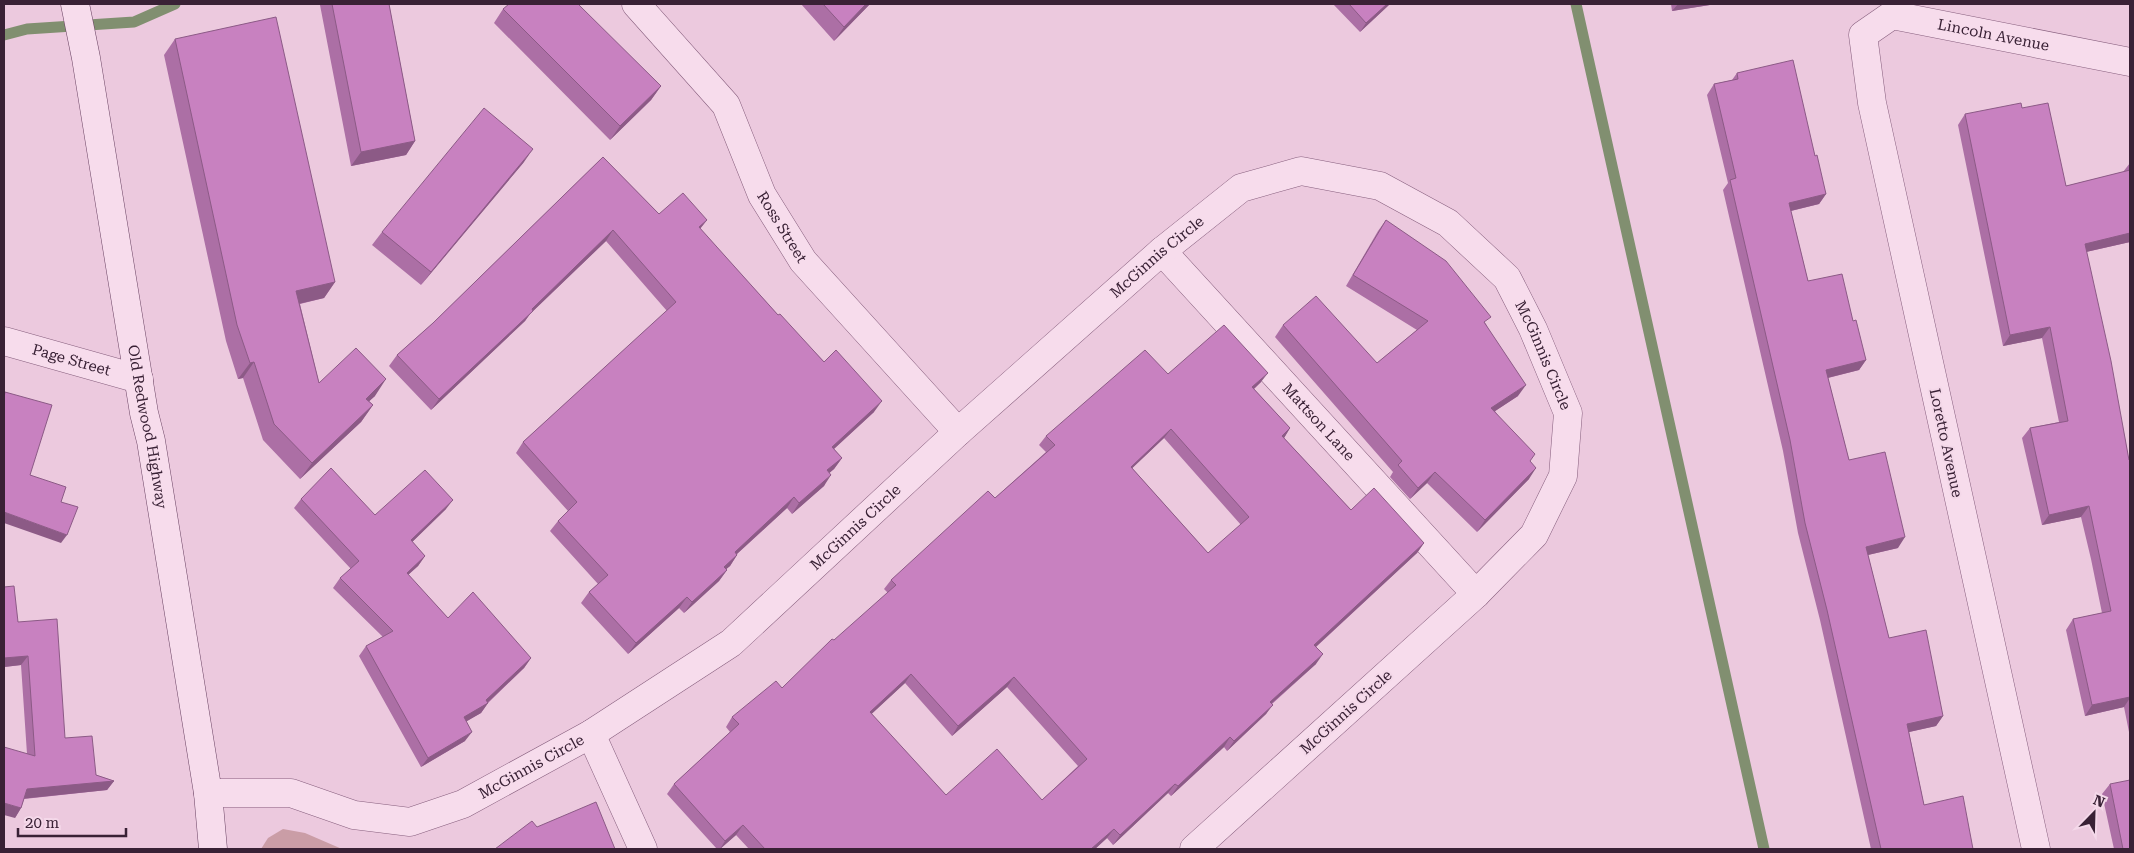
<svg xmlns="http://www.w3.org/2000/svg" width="2134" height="853" viewBox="0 0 2134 853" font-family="'Roboto Serif',serif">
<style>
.green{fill:#ca9da6}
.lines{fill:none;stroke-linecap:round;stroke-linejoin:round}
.stream{stroke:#818f70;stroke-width:11}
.minor-casing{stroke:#875f7e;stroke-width:29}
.secondary-casing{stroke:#694262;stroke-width:29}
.minor{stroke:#f7dcec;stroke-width:28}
.secondary{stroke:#f7dcec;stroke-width:28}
.wall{fill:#ac6fa5;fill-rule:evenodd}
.shaded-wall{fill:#8c5a86}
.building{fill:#c881c0;stroke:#8c5a86;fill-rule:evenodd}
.labels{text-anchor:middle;stroke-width:4;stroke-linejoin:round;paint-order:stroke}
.street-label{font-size:15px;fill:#392135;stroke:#f4d8e9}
</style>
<rect width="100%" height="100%" fill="#ecc9de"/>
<path class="green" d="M 283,829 L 305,833 L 342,849 L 261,849 L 268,838 Z"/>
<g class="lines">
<path class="stream" d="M 1576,4 L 1764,849
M 4,35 L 27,29 L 134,22 L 175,4"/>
<defs>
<g id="minor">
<path id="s1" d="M 636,4 L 726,105 L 762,195 L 803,261 L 958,432"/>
<path id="s2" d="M 1162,251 L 1476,594"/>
<path id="s3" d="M 4,341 L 139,379"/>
<path d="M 591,734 L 643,849"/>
<path id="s4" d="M 208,793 L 291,793 L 354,815 L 410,822 L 463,804 L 591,734 L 731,643 L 958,432 L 1162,251 L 1241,188 L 1301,171 L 1380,186 L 1448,223 L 1507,278 L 1533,329 L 1568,413 L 1563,476 L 1534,535 L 1476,594 L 1194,849"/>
<path id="s5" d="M 2036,849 L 1872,103 L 1863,35 L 1892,15 L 2130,62"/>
</g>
<g id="secondary">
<path id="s6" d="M 75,4 L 86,58 L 144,413 L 151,441 L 208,793 L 213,849"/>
</g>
</defs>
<use href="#minor" class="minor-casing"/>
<use href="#secondary" class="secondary-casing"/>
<use href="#minor" class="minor"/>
<use href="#secondary" class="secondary"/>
</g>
<path class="wall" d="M 321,4 L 389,4 L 415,141 L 406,155 L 351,166 L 320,5 Z
M 801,4 L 870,4 L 834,41 Z
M 1333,4 L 1390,4 L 1360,32 Z
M 1671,4 L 1716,4 L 1672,11 Z
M 503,9 L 661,86 L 651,100 L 610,140 L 494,23 Z
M 175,39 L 335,282 L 324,298 L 300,304 L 319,383 L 375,396 L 369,401 L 373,405 L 361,422 L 300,479 L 263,440 L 243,378 L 238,379 L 226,341 L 164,55 Z
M 1737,73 L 1815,156 L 1826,194 L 1819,204 L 1791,211 L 1808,281 L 1853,321 L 1866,360 L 1859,370 L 1828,378 L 1849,460 L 1898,548 L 1868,555 L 1889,638 L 1943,716 L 1936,726 L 1909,732 L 1924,805 L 1973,849 L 1871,849 L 1820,620 L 1798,533 L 1783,451 L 1723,190 L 1728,183 L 1707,95 L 1714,84 L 1732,80 Z
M 2022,108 L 2066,186 L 2123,172 L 2130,163 L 2130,242 L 2086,252 L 2129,460 L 2130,459 L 2130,737 L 2124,707 L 2085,716 L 2066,630 L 2073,619 L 2102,613 L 2091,559 L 2081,517 L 2042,525 L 2022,438 L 2030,428 L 2059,422 L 2042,338 L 2003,346 L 1958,125 L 1965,114 Z
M 603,157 L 659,214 L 707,220 L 700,229 L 778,315 L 874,412 L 834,449 L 842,458 L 834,469 L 829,473 L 824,486 L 792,514 L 787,508 L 737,554 L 737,555 L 730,566 L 726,569 L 727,570 L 719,581 L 684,613 L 679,608 L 628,654 L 581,603 L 589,592 L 598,584 L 550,531 L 558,521 L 568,511 L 516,453 L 523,442 L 667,311 L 606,241 L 530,314 L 525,321 L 431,410 L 389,366 L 397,355 L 433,323 Z
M 524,162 L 421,285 L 372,245 L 382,232 Z
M 1386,220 L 1486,324 L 1518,396 L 1495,411 L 1530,462 L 1529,479 L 1477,532 L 1427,483 L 1410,499 L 1390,477 L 1393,472 L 1275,337 L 1283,325 L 1377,363 L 1417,330 L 1346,286 L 1378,231 Z
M 1168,374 L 1261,382 L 1254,389 L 1290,428 L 1284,438 L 1351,510 L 1424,543 L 1417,553 L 1316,647 L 1316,664 L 1272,704 L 1266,714 L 1227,751 L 1224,747 L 1171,796 L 1168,793 L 1113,845 L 1107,838 L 1095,849 L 749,849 L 736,835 L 720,849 L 717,849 L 667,794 L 674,784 L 730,732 L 726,727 L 732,717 L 782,688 L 888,593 L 884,589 L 891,580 L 995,498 L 1046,452 L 1039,445 L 1046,436 ZM 1164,438 L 1241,525 L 1208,553 L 1132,468 ZM 905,683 L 952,736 L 1007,687 L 1078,766 L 1042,800 L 946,795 L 871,714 Z
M 301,499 L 375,515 L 446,509 L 412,542 L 425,556 L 418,566 L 408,575 L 448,618 L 531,658 L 524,668 L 488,703 L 481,713 L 466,721 L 465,741 L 421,767 L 359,656 L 366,646 L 383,637 L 333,588 L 340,578 L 351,569 L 294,508 Z
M 4,587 L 65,738 L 96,775 L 114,781 L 107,790 L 24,799 L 21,808 L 15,818 L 27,754 L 21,665 L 4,667 Z
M 2110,784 L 2130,849 L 2114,849 L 2102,794 Z"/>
<path class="shaded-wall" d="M 866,4 L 870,4 L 834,41 L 844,27 Z
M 1387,4 L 1390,4 L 1360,32 L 1366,23 Z
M 1678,4 L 1716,4 L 1672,11 Z
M 661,86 L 651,100 L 610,140 L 620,126 Z
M 415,141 L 406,155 L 351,166 L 361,152 Z
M 533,149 L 524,162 L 421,285 L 431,272 Z
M 1826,194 L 1819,204 L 1782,213 L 1789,203 Z
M 707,220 L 699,230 L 699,227 Z
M 613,230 L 606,241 L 530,314 L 525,321 L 431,410 L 439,399 Z
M 2130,233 L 2130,242 L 2077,254 L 2085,244 Z
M 335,282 L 324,298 L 285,307 L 296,291 Z
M 2050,327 L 2042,338 L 2003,346 L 2010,335 Z
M 1866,360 L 1859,370 L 1819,380 L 1826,370 Z
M 254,362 L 243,378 L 238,379 L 250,363 Z
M 1268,373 L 1261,382 L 1245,397 L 1252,387 Z
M 386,379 L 375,396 L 354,415 L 366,399 Z
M 1526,385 L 1518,396 L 1483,419 L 1491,408 Z
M 882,401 L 874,412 L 824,458 L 832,447 Z
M 373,405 L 361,422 L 300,479 L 312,463 Z
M 1290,428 L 1284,438 L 1282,436 Z
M 1171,429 L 1164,438 L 1124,476 L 1131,467 Z
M 842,458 L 834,469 L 820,481 L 827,470 Z
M 1536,468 L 1529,479 L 1477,532 L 1485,520 Z
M 1435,472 L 1427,483 L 1410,499 L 1418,488 Z
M 831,475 L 824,486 L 792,514 L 799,503 Z
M 794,497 L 787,508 L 727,563 L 735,552 Z
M 453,500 L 446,509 L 404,550 L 411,540 Z
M 2089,506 L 2081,517 L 2042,525 L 2049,515 Z
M 4,512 L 67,535 L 61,543 L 4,523 Z
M 1905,537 L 1898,548 L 1859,557 L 1866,547 Z
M 1424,543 L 1417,553 L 1308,654 L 1314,645 Z
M 737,555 L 730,566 L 716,578 L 724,567 Z
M 425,556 L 418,566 L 400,582 L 407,573 Z
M 727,570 L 719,581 L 684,613 L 692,602 Z
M 687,597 L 679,608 L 628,654 L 636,643 Z
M 1323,654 L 1316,664 L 1263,711 L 1270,702 Z
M 28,656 L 21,665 L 4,667 L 4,658 Z
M 531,658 L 524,668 L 487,703 L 488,703 L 481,713 L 457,727 L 464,717 L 486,700 Z
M 911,674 L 905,683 L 863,722 L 870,712 Z
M 1014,677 L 1007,687 L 952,736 L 958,726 Z
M 2130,697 L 2130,698 L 2124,707 L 2085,716 L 2092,705 Z
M 1273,705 L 1266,714 L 1227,751 L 1234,741 Z
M 1943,716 L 1936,726 L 1900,734 L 1907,724 Z
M 472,732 L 465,741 L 421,767 L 428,758 Z
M 1230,737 L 1224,747 L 1171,796 L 1178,786 Z
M 114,781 L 107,790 L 20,799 L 27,789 Z
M 1175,784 L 1168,793 L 1113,845 L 1120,835 Z
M 4,803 L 21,808 L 15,818 L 4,815 Z
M 743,825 L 736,835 L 720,849 L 725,841 Z
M 1114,829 L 1107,838 L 1095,849 L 1091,849 Z"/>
<path class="building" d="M 332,4 L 389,4 L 415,141 L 361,152 Z
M 509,4 L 578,4 L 661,86 L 620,126 L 503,9 Z
M 823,4 L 866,4 L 844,27 Z
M 1349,4 L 1387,4 L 1366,23 Z
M 276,17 L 335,282 L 296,291 L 319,383 L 356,348 L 386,379 L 366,399 L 373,405 L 312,463 L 274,424 L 254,362 L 250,363 L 237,325 L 175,39 Z
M 1793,60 L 1815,156 L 1817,155 L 1826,194 L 1789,203 L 1808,281 L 1842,274 L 1853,321 L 1856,320 L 1866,360 L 1826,370 L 1849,460 L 1885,452 L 1905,537 L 1866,547 L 1889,638 L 1926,630 L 1943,716 L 1907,724 L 1924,805 L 1963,796 L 1973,849 L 1881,849 L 1827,610 L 1805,523 L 1790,440 L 1730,180 L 1736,178 L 1714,84 L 1738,79 L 1737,73 Z
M 2021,103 L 2022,108 L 2048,103 L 2066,186 L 2130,170 L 2130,233 L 2085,244 L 2111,361 L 2129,460 L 2130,459 L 2130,697 L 2092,705 L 2073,619 L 2111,611 L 2098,549 L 2089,506 L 2049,515 L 2030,428 L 2068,421 L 2050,327 L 2010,335 L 1965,114 Z
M 484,108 L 533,149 L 431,272 L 382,232 Z
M 603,157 L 659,214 L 683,193 L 707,220 L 699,227 L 778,315 L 780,314 L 824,362 L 836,350 L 882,401 L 832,447 L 842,458 L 827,470 L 831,475 L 799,503 L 794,497 L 735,552 L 737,555 L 724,567 L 727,570 L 692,602 L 687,597 L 636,643 L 589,592 L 608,575 L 558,521 L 577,502 L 523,442 L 676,302 L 613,230 L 532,309 L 533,311 L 439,399 L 397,355 L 433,323 Z
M 1386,220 L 1446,261 L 1491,317 L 1484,322 L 1526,385 L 1491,408 L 1535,454 L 1530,461 L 1536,468 L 1485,520 L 1435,472 L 1418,488 L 1398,465 L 1402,461 L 1283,325 L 1316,296 L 1377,363 L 1428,321 L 1353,275 Z
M 1224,325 L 1268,373 L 1252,387 L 1290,428 L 1282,436 L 1351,510 L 1374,488 L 1424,543 L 1314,645 L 1323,654 L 1270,702 L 1273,705 L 1234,741 L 1230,737 L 1178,786 L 1175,784 L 1120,835 L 1114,829 L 1091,849 L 765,849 L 743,825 L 725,841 L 674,784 L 739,724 L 732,717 L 776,681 L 782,688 L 832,639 L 834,640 L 896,585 L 891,580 L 988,491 L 995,498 L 1055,445 L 1046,436 L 1145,350 L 1168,374 ZM 1171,429 L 1249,517 L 1208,553 L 1131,467 ZM 911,674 L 958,726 L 1014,677 L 1087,759 L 1042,800 L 997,749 L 946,795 L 870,712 Z
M 5,392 L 52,405 L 30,475 L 66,487 L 61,502 L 78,507 L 67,535 L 4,512 L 4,398 Z
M 331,468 L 375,515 L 425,470 L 453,500 L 411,540 L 425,556 L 407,573 L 448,618 L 473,592 L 531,658 L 486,700 L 488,703 L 464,717 L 472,732 L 428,758 L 366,646 L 393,631 L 340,578 L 359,561 L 301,499 Z
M 14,586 L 18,622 L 57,619 L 65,738 L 92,736 L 96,775 L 114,781 L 27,789 L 21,808 L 4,803 L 4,747 L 35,756 L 28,656 L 4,658 L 4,587 Z
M 2130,780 L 2130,849 L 2123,849 L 2110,784 Z
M 596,802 L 615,849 L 495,849 L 532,821 L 537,827 Z"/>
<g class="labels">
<g class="street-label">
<text dy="5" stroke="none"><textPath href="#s5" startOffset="971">Lincoln Avenue</textPath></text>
<text dy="5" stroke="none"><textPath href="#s1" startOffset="270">Ross Street</textPath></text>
<text dy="5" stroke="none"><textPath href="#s4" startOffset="1150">McGinnis Circle</textPath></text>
<text dy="5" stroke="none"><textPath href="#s4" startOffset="1645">McGinnis Circle</textPath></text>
<text dy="5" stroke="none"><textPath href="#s3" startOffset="70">Page Street</textPath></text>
<text dy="5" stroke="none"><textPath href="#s2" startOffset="232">Mattson Lane</textPath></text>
<text dy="5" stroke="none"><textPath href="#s6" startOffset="429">Old Redwood Highway</textPath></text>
<text transform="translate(1946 443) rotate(78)" y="5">Loretto Avenue</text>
<text dy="5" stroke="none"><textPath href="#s4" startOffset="745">McGinnis Circle</textPath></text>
<text transform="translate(1346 712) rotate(-42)" y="5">McGinnis Circle</text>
<text dy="5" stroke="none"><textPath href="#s4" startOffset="340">McGinnis Circle</textPath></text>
</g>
</g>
<rect width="2134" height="853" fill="none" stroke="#392135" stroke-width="10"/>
<g transform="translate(2094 813) rotate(23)" stroke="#f4d8e9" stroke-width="4" paint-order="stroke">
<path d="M0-4L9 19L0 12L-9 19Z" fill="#392135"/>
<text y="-8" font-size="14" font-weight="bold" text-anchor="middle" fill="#392135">N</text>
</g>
<path d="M18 828v8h108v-8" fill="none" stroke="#392135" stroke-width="2.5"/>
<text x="25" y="828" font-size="15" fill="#392135" stroke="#f4d8e9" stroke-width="4" paint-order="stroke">20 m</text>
</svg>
